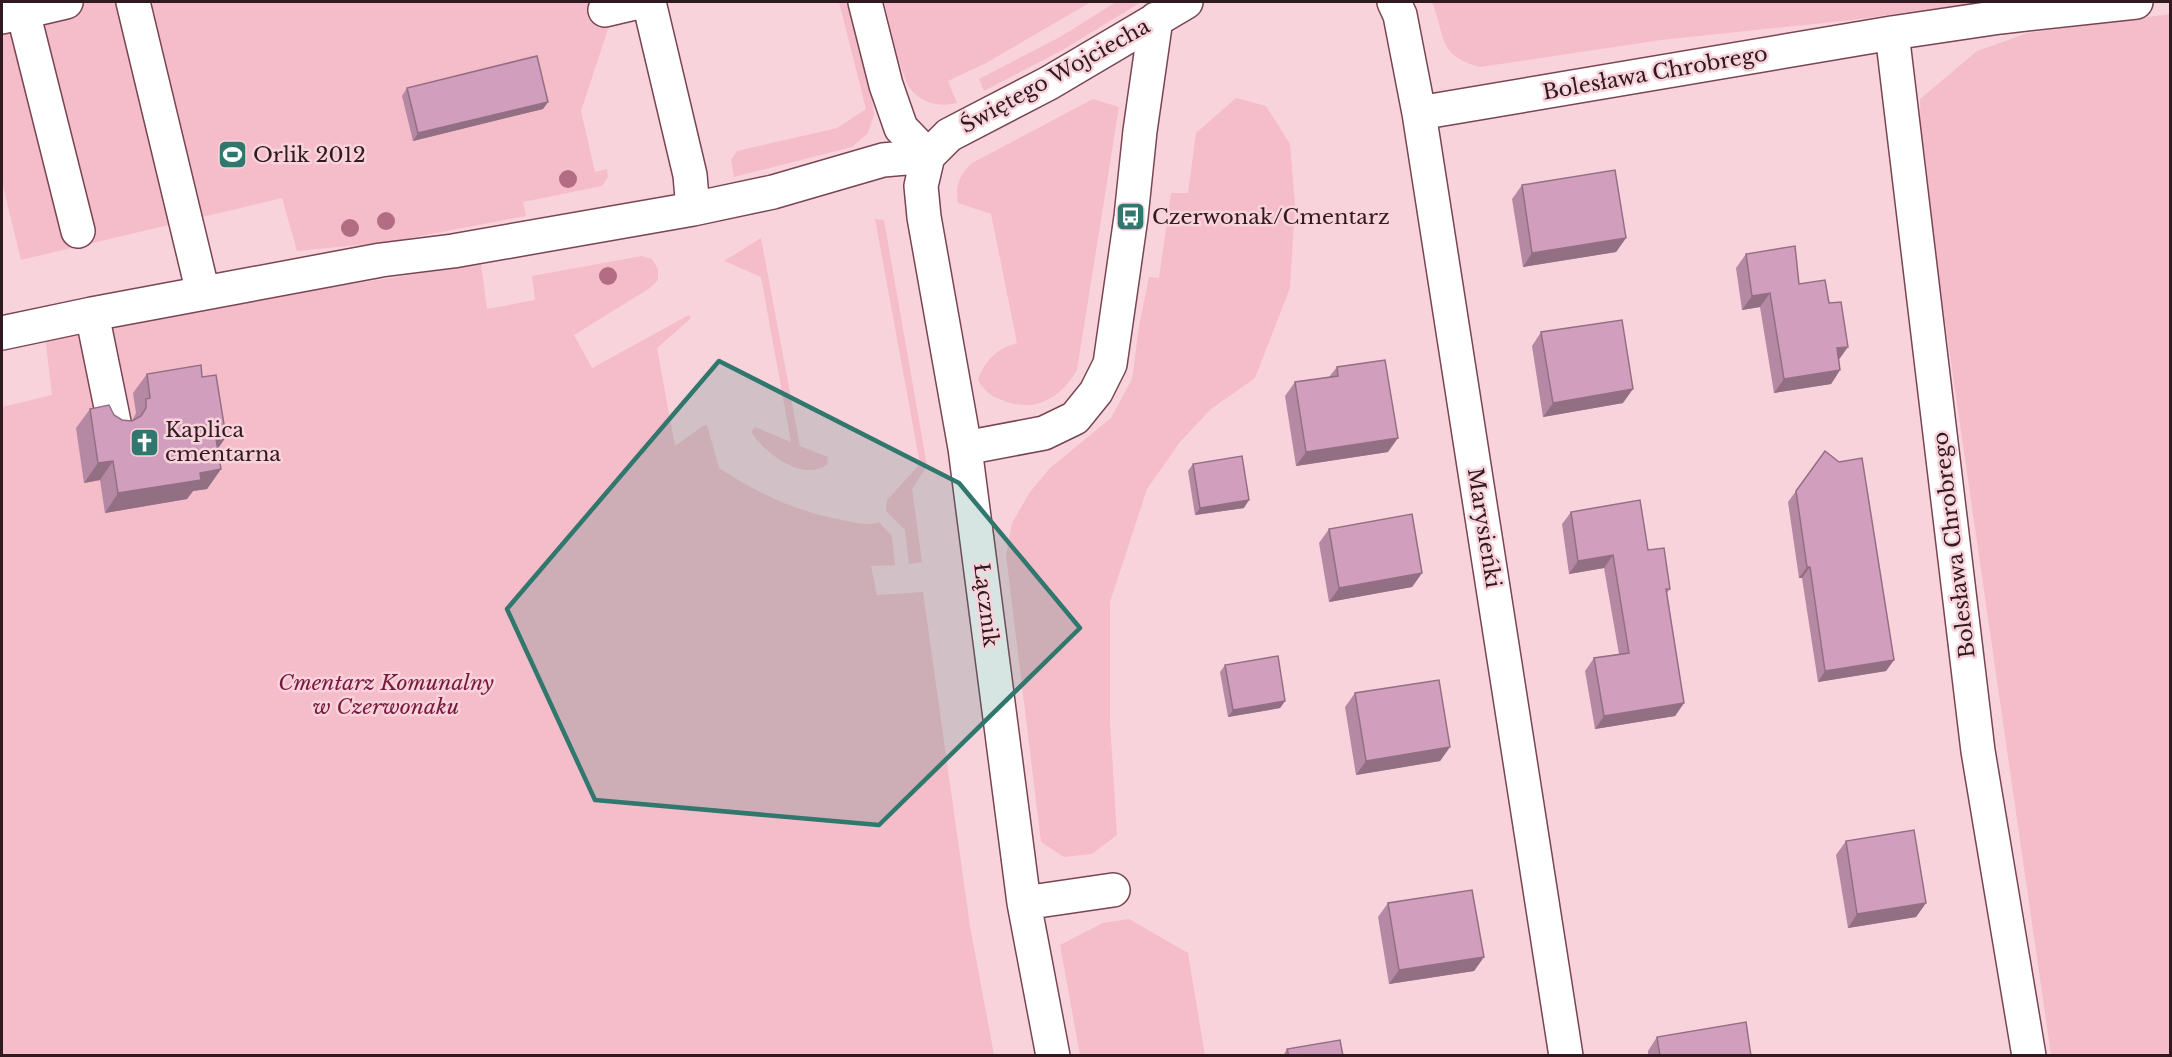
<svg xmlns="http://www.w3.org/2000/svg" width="2172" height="1057" viewBox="0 0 2172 1057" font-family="'Libre Baskerville',serif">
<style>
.green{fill:#f5bcc9}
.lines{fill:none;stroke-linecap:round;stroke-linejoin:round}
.minor-casing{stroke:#784553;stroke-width:36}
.minor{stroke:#fff;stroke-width:33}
.tree{fill:#b26d85}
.wall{fill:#b588a3}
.shaded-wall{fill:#936f84}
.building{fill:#d29ebd;stroke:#936f84;stroke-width:1.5}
.marked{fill:#30776d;fill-opacity:0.2;stroke:#30776d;stroke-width:4.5;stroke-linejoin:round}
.labels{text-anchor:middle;stroke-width:5;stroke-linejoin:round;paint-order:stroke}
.street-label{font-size:21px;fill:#30191f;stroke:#f9d3dc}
.poi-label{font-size:21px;fill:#30191f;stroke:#f9d3dc;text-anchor:start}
.park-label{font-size:21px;font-style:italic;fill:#77193d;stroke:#f9d3dc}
</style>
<rect width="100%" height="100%" fill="#f9d3dc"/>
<path class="green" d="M 2,2 L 602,2 L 609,26 L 581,111 L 595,172 L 607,169 L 608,177 L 602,186 L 523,202 L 526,216 L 389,242 L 297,251 L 282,198 L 21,260 L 2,182 Z
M 839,2 L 849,2 L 872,100 L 874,114 L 868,133 L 852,147 L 734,177 L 731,160 L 737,151 L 837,128 L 866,109 Z
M 884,2 L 1091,2 L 986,63 L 948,81 L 957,103 C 941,107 925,104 913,92 C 901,81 889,20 884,2 Z
M 1116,2 L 1141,2 L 1066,48 L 984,91 L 979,79 L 1060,37 Z
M 1432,2 L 1979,2 L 1852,20 L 1661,40 L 1480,67 C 1437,55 1446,37 1432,2 Z
M 2170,14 L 2170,1055 L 2051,1055 L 1921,154 L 1920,99 L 1977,51 L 2028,33 Z
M 1236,98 L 1266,106 L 1290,144 L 1295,205 L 1290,288 L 1255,378 L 1211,409 L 1180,442 L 1147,489 L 1110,602 L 1110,721 L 1117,835 L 1092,854 L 1064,857 L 1041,842 L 1006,555 L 1012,523 L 1030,492 L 1050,468 L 1111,418 L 1132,379 L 1139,326 L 1149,277 L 1159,278 L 1171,193 L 1188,193 L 1196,133 Z
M 1093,99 L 1119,107 L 1077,370 C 1061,398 1034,414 1002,400 C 991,396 983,391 978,379 C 985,360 998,348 1017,343 L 991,214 L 958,203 C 955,186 959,175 972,163 Z
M 875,219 L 884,220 L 927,466 L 912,489 L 922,562 L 909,564 L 905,530 L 886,511 L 887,500 L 920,464 Z
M 761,238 L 800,446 L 828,457 L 827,465 C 801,482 765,453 751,432 L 755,427 L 791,442 L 761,277 L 724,261 Z
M 642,256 L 652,259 L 658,269 L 658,280 L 650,288 L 574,335 L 592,368 L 689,315 L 691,318 L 689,320 L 657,348 L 675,446 L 703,426 L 707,425 L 719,468 C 758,494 800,513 847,521 C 858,523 868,526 879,522 L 892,536 L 895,565 L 871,566 L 877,595 L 923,592 L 970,926 L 994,1055 L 2,1055 L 2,407 L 52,395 L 45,336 L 104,322 L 481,264 L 487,309 L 535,300 L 532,276 Z
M 1129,919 L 1188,953 L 1205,1055 L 1080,1055 L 1060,945 L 1103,923 Z"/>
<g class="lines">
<defs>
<path id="minor" d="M 133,2 L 203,293
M 649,2 L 690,175 L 693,209
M 865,2 L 886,85 L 901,128 L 928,156
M 1394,2 L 1400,15 L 1419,113 L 1566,1056
M 605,10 L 639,2
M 23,12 L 78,231
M 2,17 L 66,2
M 1892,33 L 1978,751 L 2029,1056
M 1419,113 L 1892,33 L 2000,17 L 2136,2
M 928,156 L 921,186 L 924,217 L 965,448 L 1024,903 L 1053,1056
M 928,156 L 949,135 L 1049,83 L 1186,2
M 92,314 L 114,422
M 2,333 L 92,314 L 381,260 L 453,251 L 693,209 L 773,192 L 883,160 L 928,156
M 965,448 L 1044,433 L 1075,418 L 1096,392 L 1110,364 L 1131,217 L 1140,131 L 1156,19
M 1024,903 L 1113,890"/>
</defs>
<use href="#minor" class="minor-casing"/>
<use href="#minor" class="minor"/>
</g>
<g class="tree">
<circle cx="568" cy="179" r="9"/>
<circle cx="386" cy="221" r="9"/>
<circle cx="350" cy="228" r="9"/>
<circle cx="608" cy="276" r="9"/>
</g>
<path class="wall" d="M 407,88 L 548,102 L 543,109 L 413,141 L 402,96 Z
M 1522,185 L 1626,238 L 1616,252 L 1523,267 L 1512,199 Z
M 1746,254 L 1799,284 L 1839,360 L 1840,370 L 1831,384 L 1774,393 L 1760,307 L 1742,310 L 1736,268 Z
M 1541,332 L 1623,403 L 1543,417 L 1532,346 Z
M 1337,367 L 1388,452 L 1296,466 L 1285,396 L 1295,382 L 1329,377 Z
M 147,374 L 202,377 L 221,469 L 207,489 L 193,491 L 187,499 L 105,513 L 100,480 L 84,483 L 76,428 L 90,409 L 114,415 L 122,420 L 132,421 L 136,413 L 133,393 Z
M 1825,451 L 1894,660 L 1886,671 L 1818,682 L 1802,578 L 1799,578 L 1788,502 Z
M 1193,464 L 1244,508 L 1195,515 L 1188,471 Z
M 1571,512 L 1648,550 L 1670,589 L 1667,593 L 1684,703 L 1675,716 L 1595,729 L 1585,671 L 1594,658 L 1619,654 L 1604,568 L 1569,574 L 1562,524 Z
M 1329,529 L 1422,573 L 1412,587 L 1329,602 L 1319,543 Z
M 1225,665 L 1285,701 L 1280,708 L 1228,717 L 1220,672 Z
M 1355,693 L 1450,747 L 1440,761 L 1356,775 L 1345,707 Z
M 1846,841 L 1926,903 L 1916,917 L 1848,928 L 1836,855 Z
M 1388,903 L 1484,957 L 1474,971 L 1389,984 L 1378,917 Z
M 1657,1037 L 1751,1056 L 1648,1056 L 1648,1051 Z
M 1287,1049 L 1343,1056 L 1283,1056 Z"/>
<path class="shaded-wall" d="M 548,102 L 543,109 L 413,141 L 418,133 Z
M 1626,238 L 1616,252 L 1523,267 L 1532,253 Z
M 1770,293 L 1760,307 L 1742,310 L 1752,296 Z
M 1848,347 L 1838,361 L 1837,348 Z
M 1840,370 L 1831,384 L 1774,393 L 1784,379 Z
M 1633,389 L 1623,403 L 1543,417 L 1553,403 Z
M 226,437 L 212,457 L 216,439 Z
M 1398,438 L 1388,452 L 1296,466 L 1306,452 Z
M 113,461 L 100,480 L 84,483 L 98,463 Z
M 221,469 L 207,489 L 193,491 L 187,499 L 105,513 L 118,493 L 200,473 Z
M 1249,500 L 1244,508 L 1195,515 L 1200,508 Z
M 1613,555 L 1604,568 L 1569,574 L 1578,561 Z
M 1807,567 L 1810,567 L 1802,578 L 1799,578 Z
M 1422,573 L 1412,587 L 1329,602 L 1339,588 Z
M 1894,660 L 1886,671 L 1818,682 L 1825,671 Z
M 1285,701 L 1280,708 L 1228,717 L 1233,710 Z
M 1684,703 L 1675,716 L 1595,729 L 1604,716 Z
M 1450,747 L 1440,761 L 1356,775 L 1366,761 Z
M 1926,903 L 1916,917 L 1848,928 L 1857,914 Z
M 1484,957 L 1474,971 L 1389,984 L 1399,970 Z"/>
<path class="building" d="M 537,56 L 548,102 L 418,133 L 407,88 Z
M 1615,170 L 1626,238 L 1532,253 L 1522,185 Z
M 1795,246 L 1799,284 L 1825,280 L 1829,303 L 1841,302 L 1848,347 L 1837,348 L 1840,370 L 1784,379 L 1770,293 L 1752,296 L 1746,254 Z
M 1622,320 L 1633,389 L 1553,403 L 1541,332 Z
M 1385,360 L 1398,438 L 1306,452 L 1295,382 L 1338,376 L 1337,367 Z
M 201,365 L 202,377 L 216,375 L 226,437 L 216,439 L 221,469 L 200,473 L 201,480 L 118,493 L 113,461 L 98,463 L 90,409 L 109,405 L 114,415 L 122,420 L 132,421 L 141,416 L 146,408 L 146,399 L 150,398 L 147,374 Z
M 1825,451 L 1839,462 L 1862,458 L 1894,660 L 1825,671 L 1810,567 L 1807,567 L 1796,491 Z
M 1242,456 L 1249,500 L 1200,508 L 1193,464 Z
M 1640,500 L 1648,550 L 1664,548 L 1670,589 L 1666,589 L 1684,703 L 1604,716 L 1594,658 L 1629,653 L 1613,555 L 1578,561 L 1571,512 Z
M 1412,514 L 1422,573 L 1339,588 L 1329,529 Z
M 1278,656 L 1285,701 L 1233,710 L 1225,665 Z
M 1439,680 L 1450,747 L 1366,761 L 1355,693 Z
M 1914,830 L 1926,903 L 1857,914 L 1846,841 Z
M 1472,890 L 1484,957 L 1399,970 L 1388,903 Z
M 1746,1022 L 1751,1056 L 1660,1056 L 1657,1037 Z
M 1340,1040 L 1343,1056 L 1289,1056 L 1287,1049 Z"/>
<path class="marked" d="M 719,361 L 959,483 L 1080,628 L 879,825 L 595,800 L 507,609 Z"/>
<defs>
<symbol id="stadium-square" viewBox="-11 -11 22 22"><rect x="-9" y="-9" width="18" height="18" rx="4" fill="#30776d" stroke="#f9d3dc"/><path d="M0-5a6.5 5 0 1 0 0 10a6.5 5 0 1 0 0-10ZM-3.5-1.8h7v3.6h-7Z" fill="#fff"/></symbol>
<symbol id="bus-square" viewBox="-11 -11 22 22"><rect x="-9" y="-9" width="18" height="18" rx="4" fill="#30776d" stroke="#f9d3dc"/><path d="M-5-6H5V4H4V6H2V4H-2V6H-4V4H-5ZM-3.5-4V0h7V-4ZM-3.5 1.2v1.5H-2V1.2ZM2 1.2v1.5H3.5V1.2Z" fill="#fff"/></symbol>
<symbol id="church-square" viewBox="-11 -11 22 22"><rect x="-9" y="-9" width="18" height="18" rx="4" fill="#30776d" stroke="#f9d3dc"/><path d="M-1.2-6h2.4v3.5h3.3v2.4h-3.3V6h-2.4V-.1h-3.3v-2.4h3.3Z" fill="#fff"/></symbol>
</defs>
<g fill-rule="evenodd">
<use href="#stadium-square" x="216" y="138" width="33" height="33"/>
<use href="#bus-square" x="1114" y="200" width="33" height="33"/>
<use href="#church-square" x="128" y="426" width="33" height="33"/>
</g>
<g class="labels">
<g class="street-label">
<text transform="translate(1655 73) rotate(-10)" y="7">Bolesława Chrobrego</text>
<text transform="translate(1055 76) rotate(-29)" y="7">Świętego Wojciecha</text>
<text transform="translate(1484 528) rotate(81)" y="7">Marysieńki</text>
<text transform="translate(1954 545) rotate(-97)" y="7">Bolesława Chrobrego</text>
<text transform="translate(986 605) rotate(83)" y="7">Łącznik</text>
</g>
<g class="poi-label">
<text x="253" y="162">Orlik 2012</text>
<text x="1152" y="224">Czerwonak/Cmentarz</text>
<text x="165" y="437">Kaplica<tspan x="165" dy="24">cmentarna</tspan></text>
</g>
<g class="park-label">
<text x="386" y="690">Cmentarz Komunalny<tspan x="386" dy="24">w Czerwonaku</tspan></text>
</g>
</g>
<rect width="2172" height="1057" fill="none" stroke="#30191f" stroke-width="6"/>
</svg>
